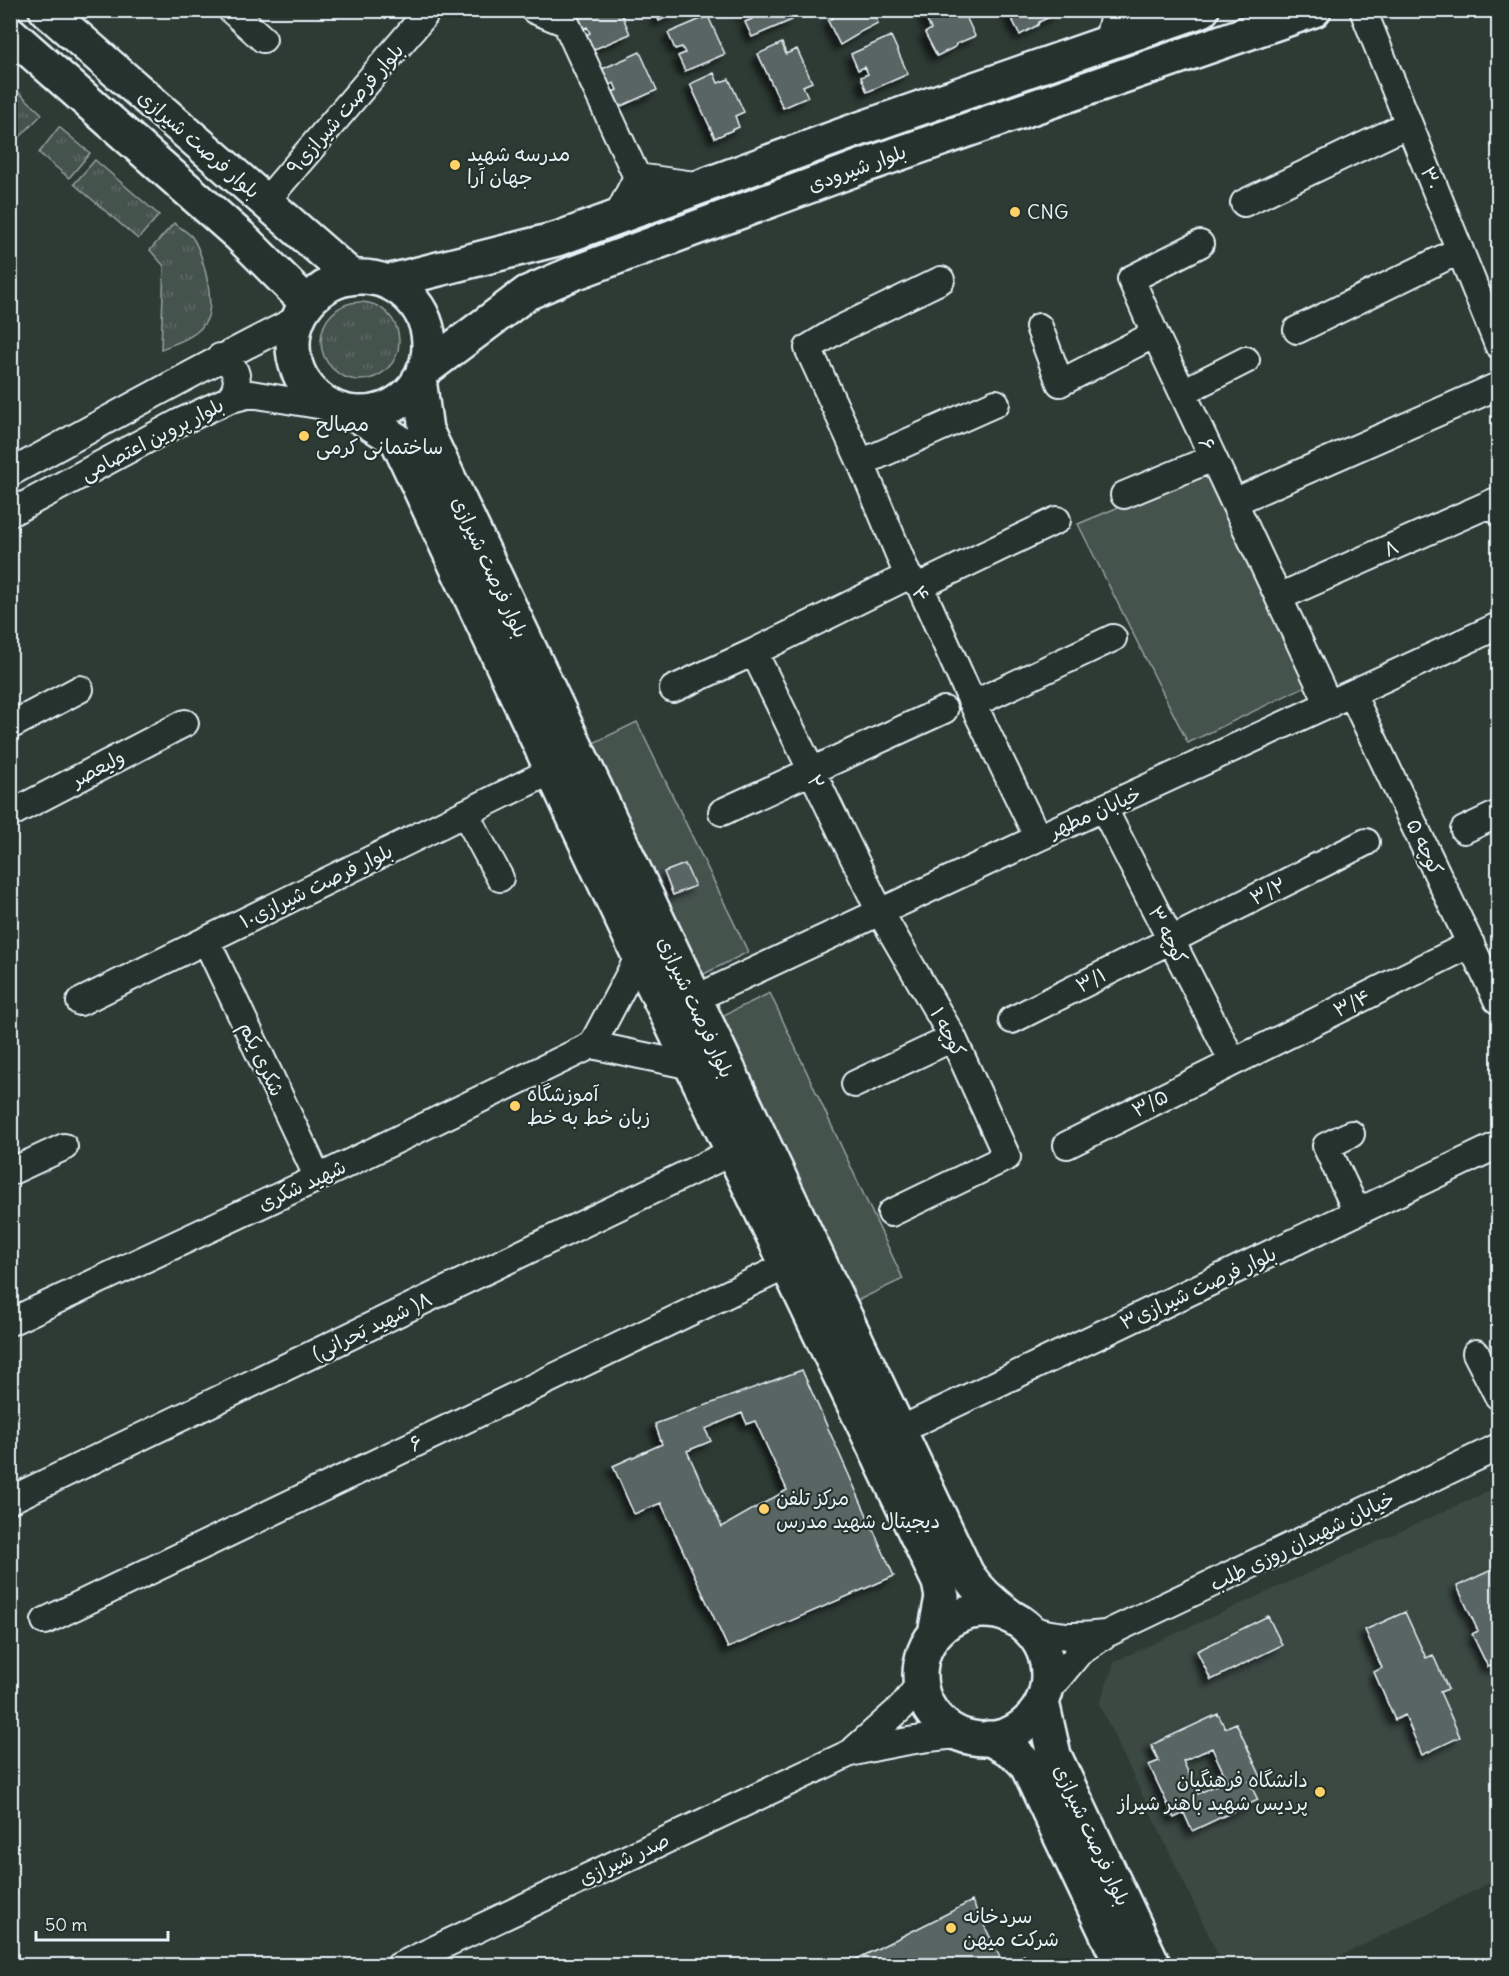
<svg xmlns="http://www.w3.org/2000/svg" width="1509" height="1976" viewBox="0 0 1509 1976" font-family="Delius,'Playpen Sans Arabic',sans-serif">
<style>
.built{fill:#3b4843}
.grass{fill:url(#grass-tufts);stroke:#96a2a3;stroke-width:1.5}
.park{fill:#45524e;stroke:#96a2a3;stroke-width:1.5}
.building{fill:#596563;stroke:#e8f1f8;stroke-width:1.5;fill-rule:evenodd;filter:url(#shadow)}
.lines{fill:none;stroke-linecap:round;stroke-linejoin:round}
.minor-casing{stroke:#e8f1f8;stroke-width:30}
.major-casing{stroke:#e8f1f8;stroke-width:38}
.minor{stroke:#26332d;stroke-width:26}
.major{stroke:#26332d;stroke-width:33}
.poi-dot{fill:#ffd166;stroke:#26332d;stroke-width:2}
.labels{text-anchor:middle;stroke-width:4.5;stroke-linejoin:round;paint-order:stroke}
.street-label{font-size:20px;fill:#e8f1f8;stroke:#26332d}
.poi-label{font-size:20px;fill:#e8f1f8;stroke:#26332d;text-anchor:start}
</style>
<defs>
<pattern id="grass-tufts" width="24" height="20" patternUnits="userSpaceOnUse" patternTransform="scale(1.5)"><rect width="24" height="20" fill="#45524e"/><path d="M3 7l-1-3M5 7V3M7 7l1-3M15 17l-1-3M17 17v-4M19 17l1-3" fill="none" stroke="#606b68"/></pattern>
<filter id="shadow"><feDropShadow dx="-5.5" dy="5.5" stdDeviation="3" flood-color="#0009"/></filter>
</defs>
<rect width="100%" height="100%" fill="#2e3b35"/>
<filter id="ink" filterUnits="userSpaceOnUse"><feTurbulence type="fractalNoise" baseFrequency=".0167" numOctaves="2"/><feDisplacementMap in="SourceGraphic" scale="12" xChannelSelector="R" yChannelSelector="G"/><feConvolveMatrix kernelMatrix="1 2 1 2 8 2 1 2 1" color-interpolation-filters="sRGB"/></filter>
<g filter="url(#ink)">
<path class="built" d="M 1498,1487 L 1498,1879 L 1322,1965 L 1223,1965 L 1099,1704 L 1115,1661 Z"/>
<path class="grass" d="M 11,85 L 42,114 L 20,137 L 11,128 Z
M 59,127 L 90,153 L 69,178 L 39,153 Z
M 95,160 L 159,215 L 138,239 L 74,184 Z
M 174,223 C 179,227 188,232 192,237 C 203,253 215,301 207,319 C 200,336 176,343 161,349 L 164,266 L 150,250 Z
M321 341a39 39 0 1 1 78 0a39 39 0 1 1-78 0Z"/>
<path class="park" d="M 1208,470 L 1308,685 L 1188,743 L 1078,524 Z
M 637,722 L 748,952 L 698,977 L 587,746 Z
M 770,993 L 903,1279 L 846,1306 L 713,1020 Z"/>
<path class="building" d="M 580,10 L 620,10 L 630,34 L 590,51 L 583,37 L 590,33 L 587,27 L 581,30 L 573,14 Z
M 655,10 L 682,10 L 659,21 Z
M 740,10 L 788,10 L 792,20 L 752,37 L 745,22 L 752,19 L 749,13 L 742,16 Z
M 831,10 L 872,10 L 878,23 L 860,32 L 857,35 L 840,45 L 828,21 L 834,17 Z
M 924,10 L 963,10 L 975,36 L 956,44 L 955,47 L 937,56 L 925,33 L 931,29 L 925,17 L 927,16 Z
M 1057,10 L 1058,13 L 1039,22 L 1038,25 L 1020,35 L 1008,11 Z
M 708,16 L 725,54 L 685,71 L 678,56 L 685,53 L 682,47 L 675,49 L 668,33 Z
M 891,36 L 908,74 L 867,92 L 861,77 L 868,74 L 865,67 L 858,70 L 851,54 Z
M 782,43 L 786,54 L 797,49 L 812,82 L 803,86 L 808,97 L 783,108 L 758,54 Z
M 640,52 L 657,90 L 617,108 L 610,93 L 617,90 L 614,83 L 607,86 L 600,70 Z
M 714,73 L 718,83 L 729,79 L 744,112 L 735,116 L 739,127 L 715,138 L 690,84 Z
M 685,864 L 695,886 L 673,895 L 664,872 Z
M 802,1370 L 894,1576 L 728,1648 L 661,1503 L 634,1514 L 613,1466 L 662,1444 L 655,1424 Z
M 742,1413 L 747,1424 L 755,1421 L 787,1490 L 722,1527 L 687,1451 L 711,1441 L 705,1429 Z
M 1498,1567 L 1498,1672 L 1495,1664 L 1488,1667 L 1472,1634 L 1478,1631 L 1457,1586 Z
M 1405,1612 L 1426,1658 L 1433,1655 L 1448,1689 L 1440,1692 L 1460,1737 L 1422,1755 L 1405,1715 L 1395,1720 L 1374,1672 L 1382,1668 L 1365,1630 Z
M 1268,1616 L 1282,1645 L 1211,1680 L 1197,1651 Z
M 1218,1714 L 1225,1728 L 1236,1723 L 1261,1777 L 1249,1782 L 1258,1800 L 1192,1831 L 1184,1813 L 1174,1818 L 1149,1765 L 1159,1761 L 1151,1745 ZM 1212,1748 L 1227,1780 L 1198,1794 L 1183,1761 Z
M 972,1901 L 1004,1965 L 1024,1955 L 1028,1966 L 843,1966 Z"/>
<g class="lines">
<defs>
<path id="minor" d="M 231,10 L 263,39
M 534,10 L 566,23 L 637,177
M 1363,10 L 1498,345
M 1107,44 L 1115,10
M 265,202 L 424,16
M 1244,203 L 1409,124
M 617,217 L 637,177 L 702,186
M 941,280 L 836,331 L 808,348 L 861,463 L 908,576 L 920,586 L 973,704 L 1038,838
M 1039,327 L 1060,383 L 1155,334 L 1329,705
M 1297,330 L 1460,250
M 1155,334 L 1131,279 L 1200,244
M 220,357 C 239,367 242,385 228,400
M 1183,392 L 1246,360
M 861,463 L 996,403
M 10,473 C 106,421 201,367 298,319
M 1124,495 L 1213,458
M 1234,502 L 1498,386
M 10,513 L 180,422 L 228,400 L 251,394 L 336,408
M 920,586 L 1057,520
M 1279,597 L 1494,502 L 1498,511
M 754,652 L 880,912 L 953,1038 L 1007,1157 L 891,1213
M 673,689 L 754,652 L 908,576
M 1352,694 L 1497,1000
M 973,704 L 1113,638
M 10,726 L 80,689
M 1104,809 L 1233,1062
M 722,812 L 944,710
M 465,813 L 500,878
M 10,814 L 185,723
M 1464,830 L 1498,814
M 206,940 L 318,1178
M 692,1000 L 1038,838 L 1498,626
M 80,1002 L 553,770
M 1012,1020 L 1366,842
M 592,1045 L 692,1066
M 592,1045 L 639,956
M 855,1084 L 953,1038
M 1351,1134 L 1326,1146 L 1357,1212
M 1067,1145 L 1471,944
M 10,1172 L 64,1147
M 10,1322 L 318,1178 L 592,1045
M 1476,1353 L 1498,1396
M 898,1431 L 1498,1145
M 10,1500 L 734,1151
M 45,1621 L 788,1265
M 1028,1628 C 1056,1638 1077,1637 1106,1634
M 1045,1694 L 1079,1653 L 1106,1634 L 1498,1447
M 855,1749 L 902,1707 L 921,1682
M 399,1966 L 850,1753 C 888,1744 923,1737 962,1735"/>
<path id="major" d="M 46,10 L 352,277
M 10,33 L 240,236 L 307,303
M293 345a68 68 0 1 1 136 0a68 68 0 1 1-136 0Z
M 387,282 L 557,239 L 851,132 L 1202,10
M 423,371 L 527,293 L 574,273 L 866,165 L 1314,10
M 419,379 L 426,430 C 605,812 784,1194 967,1574 C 979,1592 993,1604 1010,1616
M 354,413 L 397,440 L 639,956 L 939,1582 L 942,1597 L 935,1634
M920 1675a64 64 0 1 1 128 0a64 64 0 1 1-128 0Z
M 1042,1702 L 1054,1755 L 1154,1966
M 989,1738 L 1014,1752 L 1026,1764 L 1122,1966"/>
</defs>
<use href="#minor" class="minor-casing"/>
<use href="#major" class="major-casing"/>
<use href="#minor" class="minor"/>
<use href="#major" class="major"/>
</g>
</g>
<g class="poi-dot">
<circle cx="455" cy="165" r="6"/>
<circle cx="1015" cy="212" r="6"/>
<circle cx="304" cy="436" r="6"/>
<circle cx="515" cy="1106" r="6"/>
<circle cx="764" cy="1509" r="6"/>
<circle cx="1320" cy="1792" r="6"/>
<circle cx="951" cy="1928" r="6"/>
</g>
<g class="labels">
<g class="street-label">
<text transform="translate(345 109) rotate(-49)" y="7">۹بلوار فرصت شیرازی</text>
<text transform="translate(199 144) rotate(41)" y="7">بلوار فرصت شیرازی</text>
<text transform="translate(857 168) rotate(-20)" y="7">بلوار شیرودی</text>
<text transform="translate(1431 178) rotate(68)" y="7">۳۰</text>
<text transform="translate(152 439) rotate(-27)" y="7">بلوار پروین اعتصامی</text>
<text transform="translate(1207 444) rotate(65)" y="7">۶</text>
<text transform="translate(1391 548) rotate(-24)" y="7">۸</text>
<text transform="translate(490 567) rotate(65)" y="7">بلوار فرصت شیرازی</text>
<text transform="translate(921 594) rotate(58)" y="7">۴</text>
<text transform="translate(98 768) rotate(-28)" y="7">ولیعصر</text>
<text transform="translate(816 782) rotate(64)" y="7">۲</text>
<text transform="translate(1095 812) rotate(-24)" y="7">خیابان مطهر</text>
<text transform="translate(1425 847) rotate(65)" y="7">کوچه ۵</text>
<text transform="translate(316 886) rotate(-26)" y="7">بلوار فرصت شیرازی۱۰</text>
<text transform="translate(1268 891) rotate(-27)" y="7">۳/۲</text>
<text transform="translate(1168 935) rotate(63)" y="7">کوچه ۳</text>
<text transform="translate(1091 980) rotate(-27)" y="7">۳/۱</text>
<text transform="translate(1352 1003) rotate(-26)" y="7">۳/۴</text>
<text transform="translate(696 1007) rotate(65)" y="7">بلوار فرصت شیرازی</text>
<text transform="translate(948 1032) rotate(62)" y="7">کوچه ۱</text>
<text transform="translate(262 1059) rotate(65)" y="7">شکری یکم</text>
<text transform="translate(1150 1103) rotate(-27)" y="7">۳/۵</text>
<text transform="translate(302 1185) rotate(-25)" y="7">شهید شکری</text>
<text transform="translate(1198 1288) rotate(-25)" y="7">۳بلوار فرصت شیرازی</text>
<text transform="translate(372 1326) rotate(-26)" y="7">(شهید بَحرانی )۸</text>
<text transform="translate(416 1443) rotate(-26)" y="7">۶</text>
<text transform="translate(1302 1541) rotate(-26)" y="7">خیابان شهیدان روزی طلب</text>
<text transform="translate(1092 1835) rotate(65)" y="7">بلوار فرصت شیرازی</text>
<text transform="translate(624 1859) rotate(-25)" y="7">صدر شیرازی</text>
</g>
<g class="poi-label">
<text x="467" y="161">مدرسه شهید<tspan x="467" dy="23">جهان آرا</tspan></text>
<text x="1027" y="219">CNG</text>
<text x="316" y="431">مصالح<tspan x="316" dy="23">ساختمانی کرمی</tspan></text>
<text x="527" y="1101">آموزشگاه<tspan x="527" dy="23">زبان خط به خط</tspan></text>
<text x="776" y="1505">مرکز تلفن<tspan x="776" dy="23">دیجیتال شهید مدرس</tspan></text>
<text x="1308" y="1787" text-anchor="end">دانشگاه فرهنگیان<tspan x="1308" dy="23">پردیس شهید باهنر شیراز</tspan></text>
<text x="963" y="1923">سردخانه<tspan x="963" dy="23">شرکت میهن</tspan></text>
</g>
</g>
<rect width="1509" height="1976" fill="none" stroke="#26332d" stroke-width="36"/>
<rect x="18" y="18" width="1473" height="1940" fill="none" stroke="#e8f1f8" stroke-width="2" filter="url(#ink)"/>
<path d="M36 1931v9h132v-9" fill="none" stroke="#e8f1f8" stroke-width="3"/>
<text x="45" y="1931" font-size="18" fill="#e8f1f8" stroke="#26332d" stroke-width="4.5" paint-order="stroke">50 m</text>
</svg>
